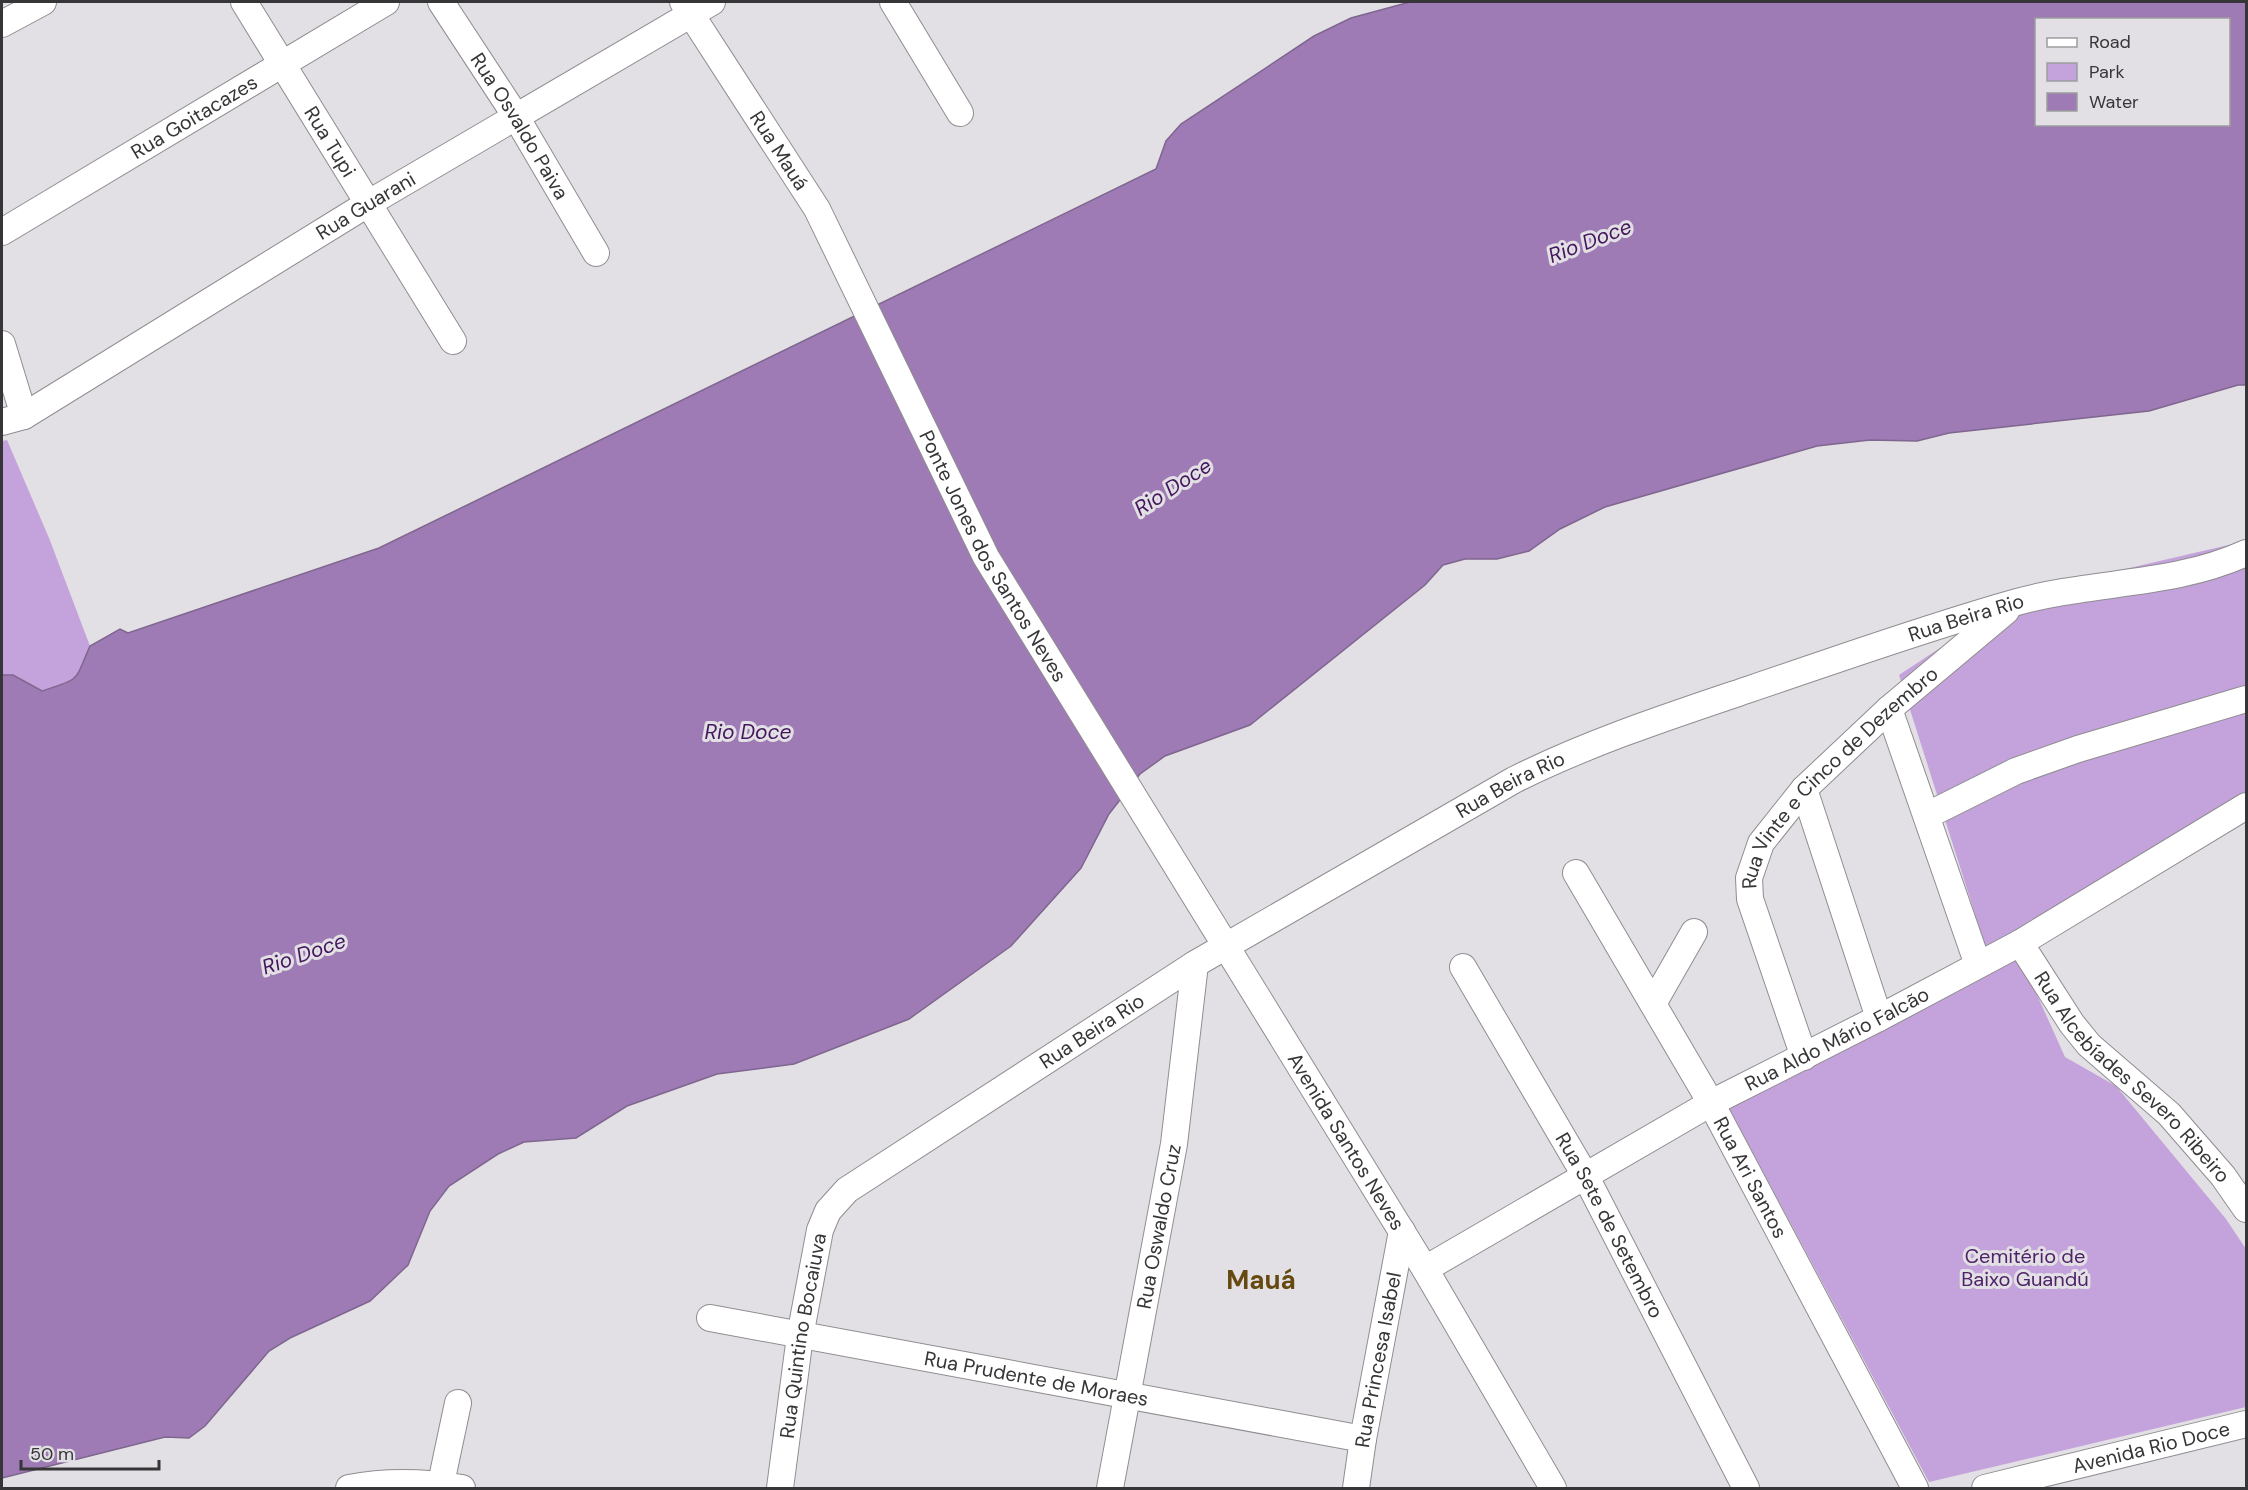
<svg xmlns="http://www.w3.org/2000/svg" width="2248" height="1490" viewBox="0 0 2248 1490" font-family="'DM Sans',sans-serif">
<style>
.green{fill:#c4a2db}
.water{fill:#9e7bb5;stroke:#7f668f;stroke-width:1.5;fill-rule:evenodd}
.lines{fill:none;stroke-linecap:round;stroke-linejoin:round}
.minor-casing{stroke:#908d91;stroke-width:28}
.minor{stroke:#fff;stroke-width:26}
.labels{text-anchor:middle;stroke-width:6;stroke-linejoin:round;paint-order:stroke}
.street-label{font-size:20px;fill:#363537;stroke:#e2e0e4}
.park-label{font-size:20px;fill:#4f2269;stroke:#e2e0e4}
.water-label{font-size:21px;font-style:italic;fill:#44165d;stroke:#e2e0e4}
.district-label{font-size:26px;font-weight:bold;fill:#664911;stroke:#e2e0e4}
</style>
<rect width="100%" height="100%" fill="#e2e0e4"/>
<path class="green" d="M 7,440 L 49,538 L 90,646 L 82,671 L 72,681 L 42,691 L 13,675 L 2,675 L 2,441 Z
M 2246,541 L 2246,801 L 2019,955 L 2065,1057 L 2116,1086 L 2226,1219 L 2246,1249 L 2246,1407 L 1929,1482 L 1727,1104 L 1988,955 L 1899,675 L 2025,592 Z"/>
<path class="water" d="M 1410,2 L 2246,2 L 2246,385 L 2238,385 L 2149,411 L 1949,433 L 1917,441 L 1870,440 L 1817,446 L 1605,507 L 1560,529 L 1529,551 L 1497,559 L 1465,559 L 1443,565 L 1425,585 L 1250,725 L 1165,756 L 1140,774 L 1109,814 L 1081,868 L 1011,946 L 909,1019 L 794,1064 L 717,1074 L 627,1106 L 576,1138 L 524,1142 L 498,1154 L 449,1186 L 430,1211 L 408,1265 L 370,1301 L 290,1338 L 269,1351 L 205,1426 L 189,1438 L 165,1437 L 2,1478 L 2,675 L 13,675 L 42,691 C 82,678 74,682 90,646 L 120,629 L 128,633 L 379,548 L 1156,169 L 1166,141 L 1181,124 L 1314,36 L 1351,18 ZM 2036,20 L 2228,20 L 2228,124 L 2036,124 Z"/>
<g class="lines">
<defs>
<g id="minor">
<path id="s1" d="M 244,2 L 453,341"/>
<path id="s2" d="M 441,2 L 515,115 L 596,253"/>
<path id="s3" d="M 683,2 L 817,209 L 986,557 L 1425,1269 L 1553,1488"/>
<path d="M 893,2 L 960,113"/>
<path d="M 2,24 L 43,2"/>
<path id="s4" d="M 2,232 L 386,2"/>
<path d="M 2,344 L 24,416"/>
<path id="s5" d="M 2,422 L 24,416 L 369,203 L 712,2"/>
<path d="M 1889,709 L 1978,965"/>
<path d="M 1804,789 L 1879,1018"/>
<path d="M 1928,815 L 2016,771 L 2078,749 L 2246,699"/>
<path id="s6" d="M 1576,873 L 1711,1103 L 1915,1488"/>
<path id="s7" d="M 2020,943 L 2072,1024 L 2089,1045 L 2169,1114 L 2223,1176 L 2246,1209"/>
<path id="s8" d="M 1463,967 L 1586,1177 L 1746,1488"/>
<path d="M 1654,1002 L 1694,932"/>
<path id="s9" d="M 1804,1057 L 1750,899 L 1749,878 L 1761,843 L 1804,789 L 1889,709 L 2006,611"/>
<path id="s10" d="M 1425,1269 L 1711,1103 L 1879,1018 L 2020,943 L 2246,806"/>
<path id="s11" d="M 710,1318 L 1363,1439"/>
<path d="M 349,1488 C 385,1481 425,1482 462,1488"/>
<path d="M 440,1488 L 458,1403"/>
<path id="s12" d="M 780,1488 L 800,1336 L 820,1230 L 828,1211 L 847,1190 L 1195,964 L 1514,780 C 1590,742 1670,716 1750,689 C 1839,659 1928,627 2017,602 C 2093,581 2174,586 2246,553"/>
<path id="s13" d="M 1110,1488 L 1174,1144 L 1195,964"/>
<path id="s14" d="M 1356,1488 L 1363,1439 L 1402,1231"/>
<path id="s15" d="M 1985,1488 L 2246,1424"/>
</g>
</defs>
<use href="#minor" class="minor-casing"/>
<use href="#minor" class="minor"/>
</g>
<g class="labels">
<g class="street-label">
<text dy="7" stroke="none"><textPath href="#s4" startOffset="224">Rua Goitacazes</textPath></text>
<text dy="7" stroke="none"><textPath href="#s2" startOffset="147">Rua Osvaldo Paiva</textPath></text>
<text dy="7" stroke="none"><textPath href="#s1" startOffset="164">Rua Tupi</textPath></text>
<text dy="7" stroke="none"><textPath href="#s3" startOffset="177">Rua Mauá</textPath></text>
<text dy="7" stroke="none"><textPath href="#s5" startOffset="424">Rua Guarani</textPath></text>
<text dy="7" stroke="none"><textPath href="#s3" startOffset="636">Ponte Jones dos Santos Neves</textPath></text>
<text dy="7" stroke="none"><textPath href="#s12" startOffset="1574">Rua Beira Rio</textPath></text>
<text dy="7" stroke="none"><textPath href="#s9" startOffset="324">Rua Vinte e Cinco de Dezembro</textPath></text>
<text dy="7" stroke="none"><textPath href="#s12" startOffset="1088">Rua Beira Rio</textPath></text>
<text dy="7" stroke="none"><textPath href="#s12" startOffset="602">Rua Beira Rio</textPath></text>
<text dy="7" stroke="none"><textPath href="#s10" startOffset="472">Rua Aldo Mário Falcão</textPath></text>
<text dy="7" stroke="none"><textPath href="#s7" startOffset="176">Rua Alcebíades Severo Ribeiro</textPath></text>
<text dy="7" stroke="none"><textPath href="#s3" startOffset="1320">Avenida Santos Neves</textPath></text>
<text dy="7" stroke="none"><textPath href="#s6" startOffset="351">Rua Ari Santos</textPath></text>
<text dy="7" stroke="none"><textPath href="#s8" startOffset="297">Rua Sete de Setembro</textPath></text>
<text dy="7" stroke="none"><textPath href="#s13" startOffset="266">Rua Oswaldo Cruz</textPath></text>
<text dy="7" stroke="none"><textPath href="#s12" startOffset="154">Rua Quintino Bocaiuva</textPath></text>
<text dy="7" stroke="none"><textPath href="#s14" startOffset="130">Rua Princesa Isabel</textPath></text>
<text dy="7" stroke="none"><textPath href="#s11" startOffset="332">Rua Prudente de Moraes</textPath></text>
<text dy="7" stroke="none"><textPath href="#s15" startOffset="171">Avenida Rio Doce</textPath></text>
</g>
<g class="park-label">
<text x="2025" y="1263">Cemitério de<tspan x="2025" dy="23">Baixo Guandú</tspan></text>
</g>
<g class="water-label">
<text transform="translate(1590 241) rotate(-21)" y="7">Rio Doce</text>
<text transform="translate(1173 487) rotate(-33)" y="7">Rio Doce</text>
<text x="748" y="739">Rio Doce</text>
<text transform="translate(304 954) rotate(-19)" y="7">Rio Doce</text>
</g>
<g class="district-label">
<text x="1261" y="1289">Mauá</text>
</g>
</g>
<rect width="2248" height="1490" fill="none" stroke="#363537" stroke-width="6"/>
<rect x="2035" y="18" width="195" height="108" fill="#e2e0e4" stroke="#9d9c9f" stroke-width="1.5"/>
<rect x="2047" y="38" width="30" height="9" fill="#ffffff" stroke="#9d9c9f" stroke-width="1.5"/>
<text x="2089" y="48" font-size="18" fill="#363537">Road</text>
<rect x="2047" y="63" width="30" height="18" fill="#c4a2db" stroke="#9d9c9f" stroke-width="1.5"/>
<text x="2089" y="78" font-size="18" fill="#363537">Park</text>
<rect x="2047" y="93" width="30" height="18" fill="#9e7bb5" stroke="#9d9c9f" stroke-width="1.5"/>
<text x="2089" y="108" font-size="18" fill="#363537">Water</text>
<path d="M21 1460v9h138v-9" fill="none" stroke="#363537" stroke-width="3"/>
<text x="30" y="1460" font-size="18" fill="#363537" stroke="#e2e0e4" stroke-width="4.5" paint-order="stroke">50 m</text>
</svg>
